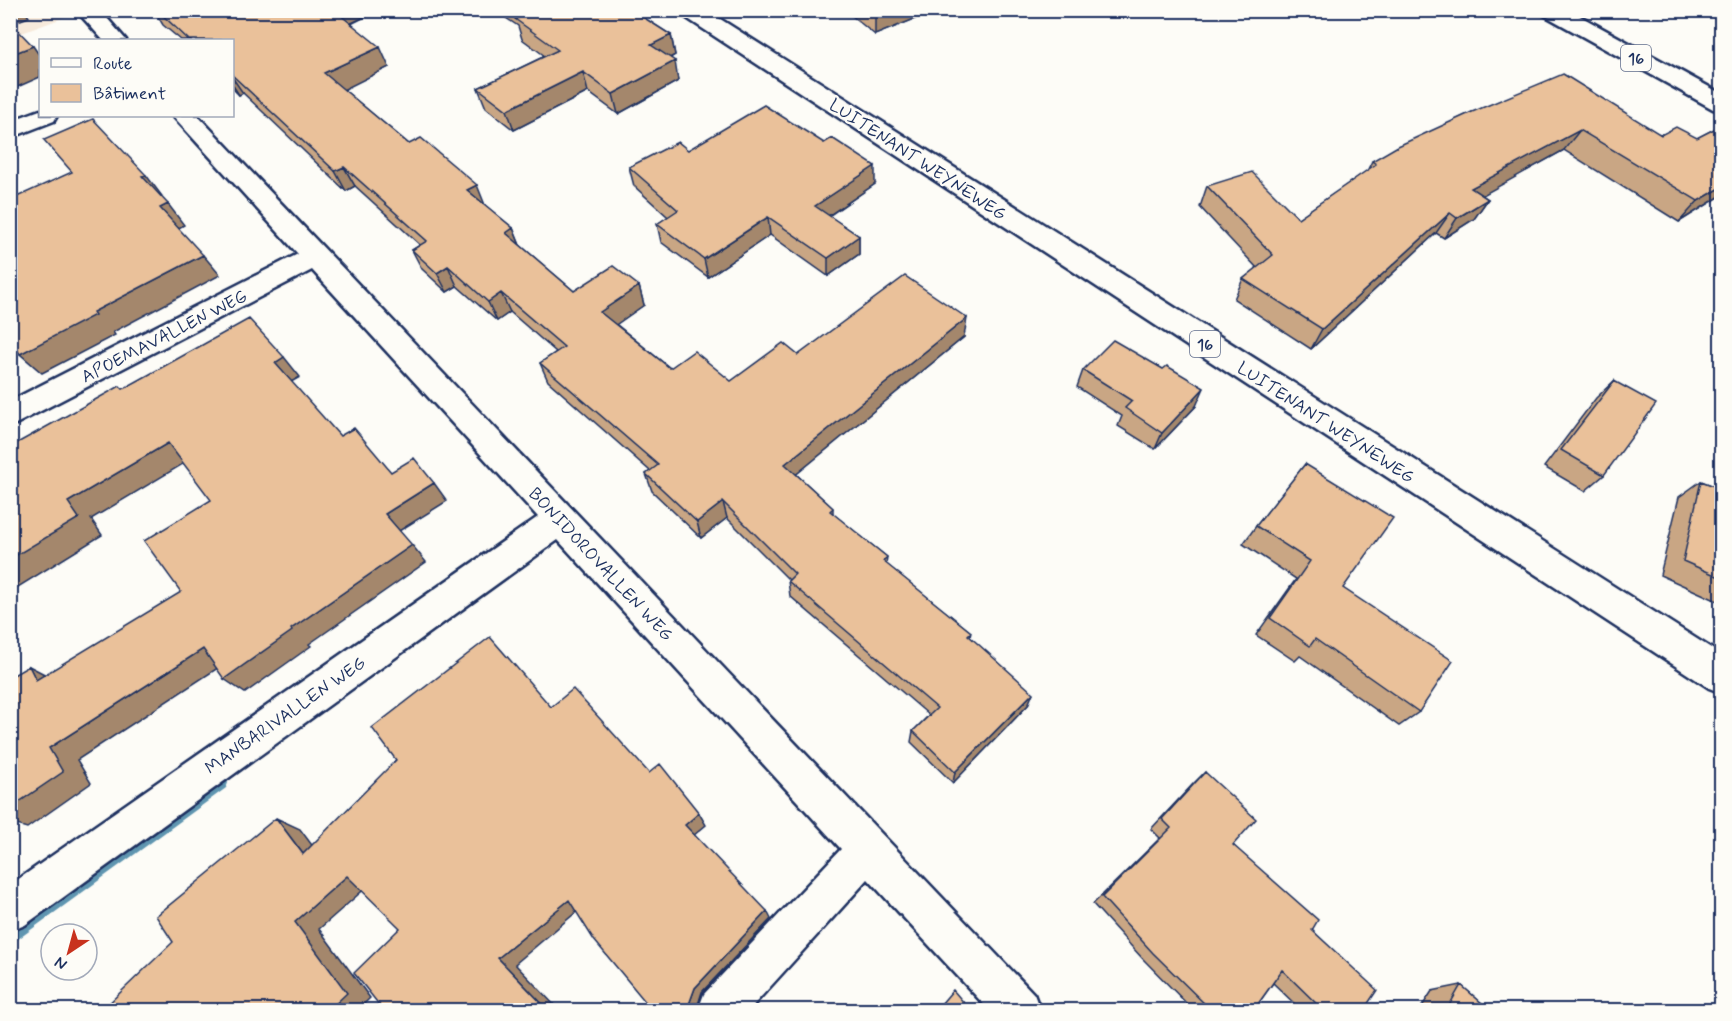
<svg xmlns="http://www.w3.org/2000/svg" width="1732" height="1021" viewBox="0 0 1732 1021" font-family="Mynerve,sans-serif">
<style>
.built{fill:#f7eadb}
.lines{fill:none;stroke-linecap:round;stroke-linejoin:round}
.stream{fill:#5e95b0;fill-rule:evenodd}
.minor-casing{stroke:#1b2f5e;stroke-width:5}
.primary-casing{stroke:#1b2f5e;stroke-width:5}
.minor{fill:#fdfcf7;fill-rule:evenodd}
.primary{fill:#fdfcf7;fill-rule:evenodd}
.wall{fill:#c9a684;stroke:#1b2f5e;stroke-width:1.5}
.shaded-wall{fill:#a4876c;stroke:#1b2f5e;stroke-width:1.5}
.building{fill:#eac19a;stroke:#1b2f5e;stroke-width:1.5}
.labels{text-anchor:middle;stroke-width:4.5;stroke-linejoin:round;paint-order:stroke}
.shield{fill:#fdfcf7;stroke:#5f6c8c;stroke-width:1.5}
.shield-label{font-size:16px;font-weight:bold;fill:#1b2f5e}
.street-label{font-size:18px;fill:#1b2f5e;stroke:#fdfcf7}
</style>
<rect width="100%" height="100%" fill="#fdfcf7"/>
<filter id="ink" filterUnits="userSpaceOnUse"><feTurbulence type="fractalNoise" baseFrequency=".0167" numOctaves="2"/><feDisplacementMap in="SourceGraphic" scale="12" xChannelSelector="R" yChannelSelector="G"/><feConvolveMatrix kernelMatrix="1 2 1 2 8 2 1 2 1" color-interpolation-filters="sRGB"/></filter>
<g filter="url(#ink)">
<path class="built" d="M 11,11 L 64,11 L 68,16 L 11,37 Z"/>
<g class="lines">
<path class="stream" d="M 221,776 L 226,778 L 228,783 L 226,788 L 10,945 L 10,927 Z"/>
<defs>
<path id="minor" d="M 76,10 L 100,10 L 126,40 L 103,40 Z
M 40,110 L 40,116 L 57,116 L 54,121 L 10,138 L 10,121 Z
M 173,116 L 198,116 L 1034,994 L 1040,1010 L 989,1010 L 868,879 L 749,1010 L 698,1010 L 704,994 L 841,849 L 558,540 L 25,925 L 10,931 L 10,885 L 538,517 L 312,270 L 10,427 L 10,401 L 298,254 Z"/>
<path id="primary" d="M 679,10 L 706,10 L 1722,655 L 1722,693 L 1709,688 L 682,15 Z
M 1541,10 L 1569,10 L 1722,94 L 1722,111 L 1713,109 L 1544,15 Z"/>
</defs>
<use href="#minor" class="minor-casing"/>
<use href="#primary" class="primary-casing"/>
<use href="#minor" class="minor"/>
<use href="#primary" class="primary"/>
</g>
<path class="wall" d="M 154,10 L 379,10 L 351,24 L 389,67 L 343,89 L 409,144 L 513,228 L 520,245 L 574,291 L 639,286 L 644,305 L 616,324 L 670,368 L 731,381 L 798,355 L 964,337 L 796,474 L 833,508 L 833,514 L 887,557 L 886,564 L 971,632 L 970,637 L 1028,705 L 953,783 L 911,742 L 913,731 L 929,715 L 790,596 L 788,581 L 789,580 L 727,518 L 701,538 L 652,491 L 646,474 L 650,471 L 548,381 L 540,363 L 556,352 L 510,312 L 497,321 L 457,286 L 447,292 L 422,269 L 412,250 L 420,245 L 355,186 L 346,191 L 243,93 L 239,95 L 232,88 L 232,40 L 181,40 L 163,25 Z
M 494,10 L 632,10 L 671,35 L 675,55 L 670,58 L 678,81 L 618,114 L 588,92 L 514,130 L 486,108 L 478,88 L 545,56 L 522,39 L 518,26 Z
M 845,10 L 922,10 L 922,16 L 875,35 Z
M 1712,10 L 1722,10 L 1722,15 Z
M 1472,112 L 1697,138 L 1722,125 L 1722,195 L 1679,222 L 1564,150 L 1482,195 L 1488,199 L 1474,219 L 1444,238 L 1436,233 L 1311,349 L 1234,299 L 1243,279 L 1257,268 L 1200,207 L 1207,186 L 1298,218 L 1367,171 L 1372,161 Z
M 688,150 L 875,184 L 829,216 L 859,236 L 859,254 L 828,276 L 770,235 L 708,277 L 661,242 L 657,224 L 668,217 L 634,186 L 629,167 Z
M 1083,370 L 1196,406 L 1155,449 L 1118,426 L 1122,416 L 1077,387 Z
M 1614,381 L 1604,475 L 1585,491 L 1544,467 L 1596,398 Z
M 1305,464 L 1343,588 L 1419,712 L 1399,726 L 1300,656 L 1295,661 L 1256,635 L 1296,579 L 1243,544 L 1256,526 Z
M 1701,481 L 1722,489 L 1722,603 L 1660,575 L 1679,497 Z
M 1205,772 L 1233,845 L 1312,930 L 1363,1011 L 1302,1011 L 1273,983 L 1253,1011 L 1194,1011 L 1142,958 L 1093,904 L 1160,838 L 1151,829 L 1193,784 Z
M 1461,985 L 1491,1011 L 1419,1011 L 1432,991 Z"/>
<path class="shaded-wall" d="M 10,10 L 24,10 L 29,17 L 10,24 Z
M 332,10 L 379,10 L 341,28 Z
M 888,10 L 922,10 L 922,16 L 875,35 L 875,16 Z
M 671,35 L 675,55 L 655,66 L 651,45 Z
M 33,46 L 40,56 L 40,77 L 15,88 L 10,83 L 10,55 Z
M 380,47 L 389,67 L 335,94 L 324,73 Z
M 675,61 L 678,81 L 618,114 L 613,94 Z
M 583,72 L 588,92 L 514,130 L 507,110 Z
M 232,77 L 243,93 L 239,95 L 232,84 Z
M 1580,130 L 1564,150 L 1458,209 L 1471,188 Z
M 875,166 L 875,184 L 816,224 L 815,206 Z
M 344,167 L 355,186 L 346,191 L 335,171 Z
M 146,175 L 162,196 L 159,197 L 142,176 Z
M 477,185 L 485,205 L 467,190 Z
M 1722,187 L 1722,195 L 1679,222 L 1698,201 Z
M 1488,199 L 1474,219 L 1444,238 L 1457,218 Z
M 168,204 L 184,225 L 177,229 L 160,208 Z
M 1450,213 L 1436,233 L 1311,349 L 1322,329 Z
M 768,217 L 770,235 L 708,277 L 704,259 Z
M 513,228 L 521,248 L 506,233 Z
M 859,236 L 859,254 L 828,276 L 828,258 Z
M 203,255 L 220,275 L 113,332 L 115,335 L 42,373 L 20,354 L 93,312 Z
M 448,266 L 457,286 L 447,292 L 437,273 Z
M 639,286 L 644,305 L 607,331 L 600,312 Z
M 501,293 L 510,312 L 497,321 L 488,302 Z
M 967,318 L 964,337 L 788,481 L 785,464 Z
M 10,334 L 22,344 L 10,350 Z
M 284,357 L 300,377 L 291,382 L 275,363 Z
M 1204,388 L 1196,406 L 1155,449 L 1162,433 Z
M 168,443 L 188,461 L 91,519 L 102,535 L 10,592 L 10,559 L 68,502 Z
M 434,483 L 447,501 L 399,531 L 385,514 Z
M 723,502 L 727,518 L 701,538 L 697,522 Z
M 412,545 L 426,562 L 309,644 L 311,646 L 245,693 L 224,679 L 291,629 Z
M 10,603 L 16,611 L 10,614 Z
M 203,649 L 224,664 L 77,760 L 91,783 L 27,828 L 10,823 L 10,808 L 49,748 Z
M 29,666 L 56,680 L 36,680 Z
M 1033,693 L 1028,705 L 953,783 L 955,772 Z
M 699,813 L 706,825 L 693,836 L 685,825 Z
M 276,818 L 300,829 L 326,864 L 303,854 Z
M 347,876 L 369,885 L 319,929 L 370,998 L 357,1011 L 328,1011 L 295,922 Z
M 569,900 L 581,908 L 515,964 L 560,1011 L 549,1011 L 498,958 Z
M 767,911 L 771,919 L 702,992 L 696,1011 L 688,1007 L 695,988 Z"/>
<path class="building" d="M 157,10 L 334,10 L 380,47 L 324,73 L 409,144 L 421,138 L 477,185 L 467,190 L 513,228 L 506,233 L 574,291 L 613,266 L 639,286 L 600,312 L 670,368 L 694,351 L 731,381 L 783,343 L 798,355 L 905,276 L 967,318 L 785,464 L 833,508 L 830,511 L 887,557 L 883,561 L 971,632 L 968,635 L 1033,693 L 955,772 L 913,731 L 937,708 L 788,581 L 795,574 L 723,502 L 697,522 L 646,474 L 658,465 L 540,363 L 564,347 L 501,293 L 488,302 L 448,266 L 437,273 L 412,250 L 427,241 L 344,167 L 335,171 L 232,75 L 232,40 L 189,40 Z
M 517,10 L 632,10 L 671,35 L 651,45 L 675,61 L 613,94 L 583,72 L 507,110 L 478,88 L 558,50 L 515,19 L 524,15 Z
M 869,10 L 888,10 L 875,16 Z
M 10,22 L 33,46 L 10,55 Z
M 1563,74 L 1661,135 L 1676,127 L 1697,138 L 1722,125 L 1722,187 L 1698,201 L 1580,130 L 1471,188 L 1488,199 L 1457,218 L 1450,213 L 1322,329 L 1243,279 L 1273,255 L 1207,186 L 1252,172 L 1298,218 L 1376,164 L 1372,161 L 1398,146 L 1472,112 Z
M 764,105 L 824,143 L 832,138 L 875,166 L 815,206 L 859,236 L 828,258 L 768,217 L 704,259 L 657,224 L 678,210 L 629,167 L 678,142 L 688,150 Z
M 93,119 L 146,175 L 142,176 L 168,204 L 160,208 L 203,255 L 93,312 L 95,315 L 20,354 L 10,340 L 10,200 L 72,172 L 44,140 Z
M 249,319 L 284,357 L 275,363 L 340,436 L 354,428 L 391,472 L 414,458 L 434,483 L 385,514 L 412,545 L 291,629 L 292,631 L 224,679 L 203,649 L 49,748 L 63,772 L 10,808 L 10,677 L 29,666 L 36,680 L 181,592 L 144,541 L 211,500 L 168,443 L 68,502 L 79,518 L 10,559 L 10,447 L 120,386 L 123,389 Z
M 1113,340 L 1163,369 L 1167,366 L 1204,388 L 1162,433 L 1125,408 L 1132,401 L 1083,370 Z
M 1614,381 L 1656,404 L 1604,475 L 1561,450 Z
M 1305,464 L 1393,518 L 1343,588 L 1453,661 L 1419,712 L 1315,639 L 1310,646 L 1270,618 L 1310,561 L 1256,526 Z
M 1701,481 L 1722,489 L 1722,578 L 1683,561 Z
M 490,637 L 551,707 L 573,689 L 649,773 L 660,764 L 699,813 L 685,825 L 767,911 L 695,988 L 688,1007 L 703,1008 L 701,1011 L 653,1011 L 594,940 L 569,900 L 498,958 L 549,1011 L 384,1011 L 354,973 L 400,928 L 347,876 L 295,922 L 347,993 L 328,1011 L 217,1011 L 215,1007 L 211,1011 L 101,1011 L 173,942 L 156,916 L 276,818 L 303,854 L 396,760 L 372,728 Z
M 1205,772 L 1256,819 L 1233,845 L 1318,920 L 1312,930 L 1377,990 L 1363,1011 L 1324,1011 L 1282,970 L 1253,1011 L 1212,1011 L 1153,953 L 1102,897 L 1171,828 L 1162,819 Z
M 1461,985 L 1491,1011 L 1446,1011 Z
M 953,990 L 971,1011 L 935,1011 Z"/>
</g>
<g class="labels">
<g class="shield">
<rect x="1621" y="45" width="30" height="26" rx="4.5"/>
<rect x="1190" y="331" width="30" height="26" rx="4.5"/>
</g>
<g class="shield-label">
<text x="1636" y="64">16</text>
<text x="1205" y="350">16</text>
</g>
<g class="street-label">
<text transform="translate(918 159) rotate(33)" y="6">LUITENANT WEYNEWEG</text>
<text transform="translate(164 336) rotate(-27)" y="6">APOEMAVALLEN WEG</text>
<text transform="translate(1326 422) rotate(33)" y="6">LUITENANT WEYNEWEG</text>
<text transform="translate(601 564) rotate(47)" y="6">BONIDOROVALLEN WEG</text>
<text transform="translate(285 715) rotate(-35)" y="6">MANBARIVALLEN WEG</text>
</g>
</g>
<rect width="1732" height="1021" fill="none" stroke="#fdfcf7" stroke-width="36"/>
<rect x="18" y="18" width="1696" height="985" fill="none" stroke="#1b2f5e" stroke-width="2" filter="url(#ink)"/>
<rect x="39" y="39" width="195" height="78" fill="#fdfcf7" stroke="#a3aaba" stroke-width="1.5"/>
<rect x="51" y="58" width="30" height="9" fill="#fdfcf7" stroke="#a3aaba" stroke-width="1.5"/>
<text x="93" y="69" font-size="18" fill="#1b2f5e">Route</text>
<rect x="51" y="84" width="30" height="18" fill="#eac19a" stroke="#a3aaba" stroke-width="1.5"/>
<text x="93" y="99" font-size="18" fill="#1b2f5e">Bâtiment</text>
<g transform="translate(69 952) rotate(216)"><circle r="28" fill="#fdfcf7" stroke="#a3aaba" stroke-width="1.5"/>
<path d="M0-4.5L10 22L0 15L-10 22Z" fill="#c8321e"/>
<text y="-9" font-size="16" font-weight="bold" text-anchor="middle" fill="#1b2f5e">N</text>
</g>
</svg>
